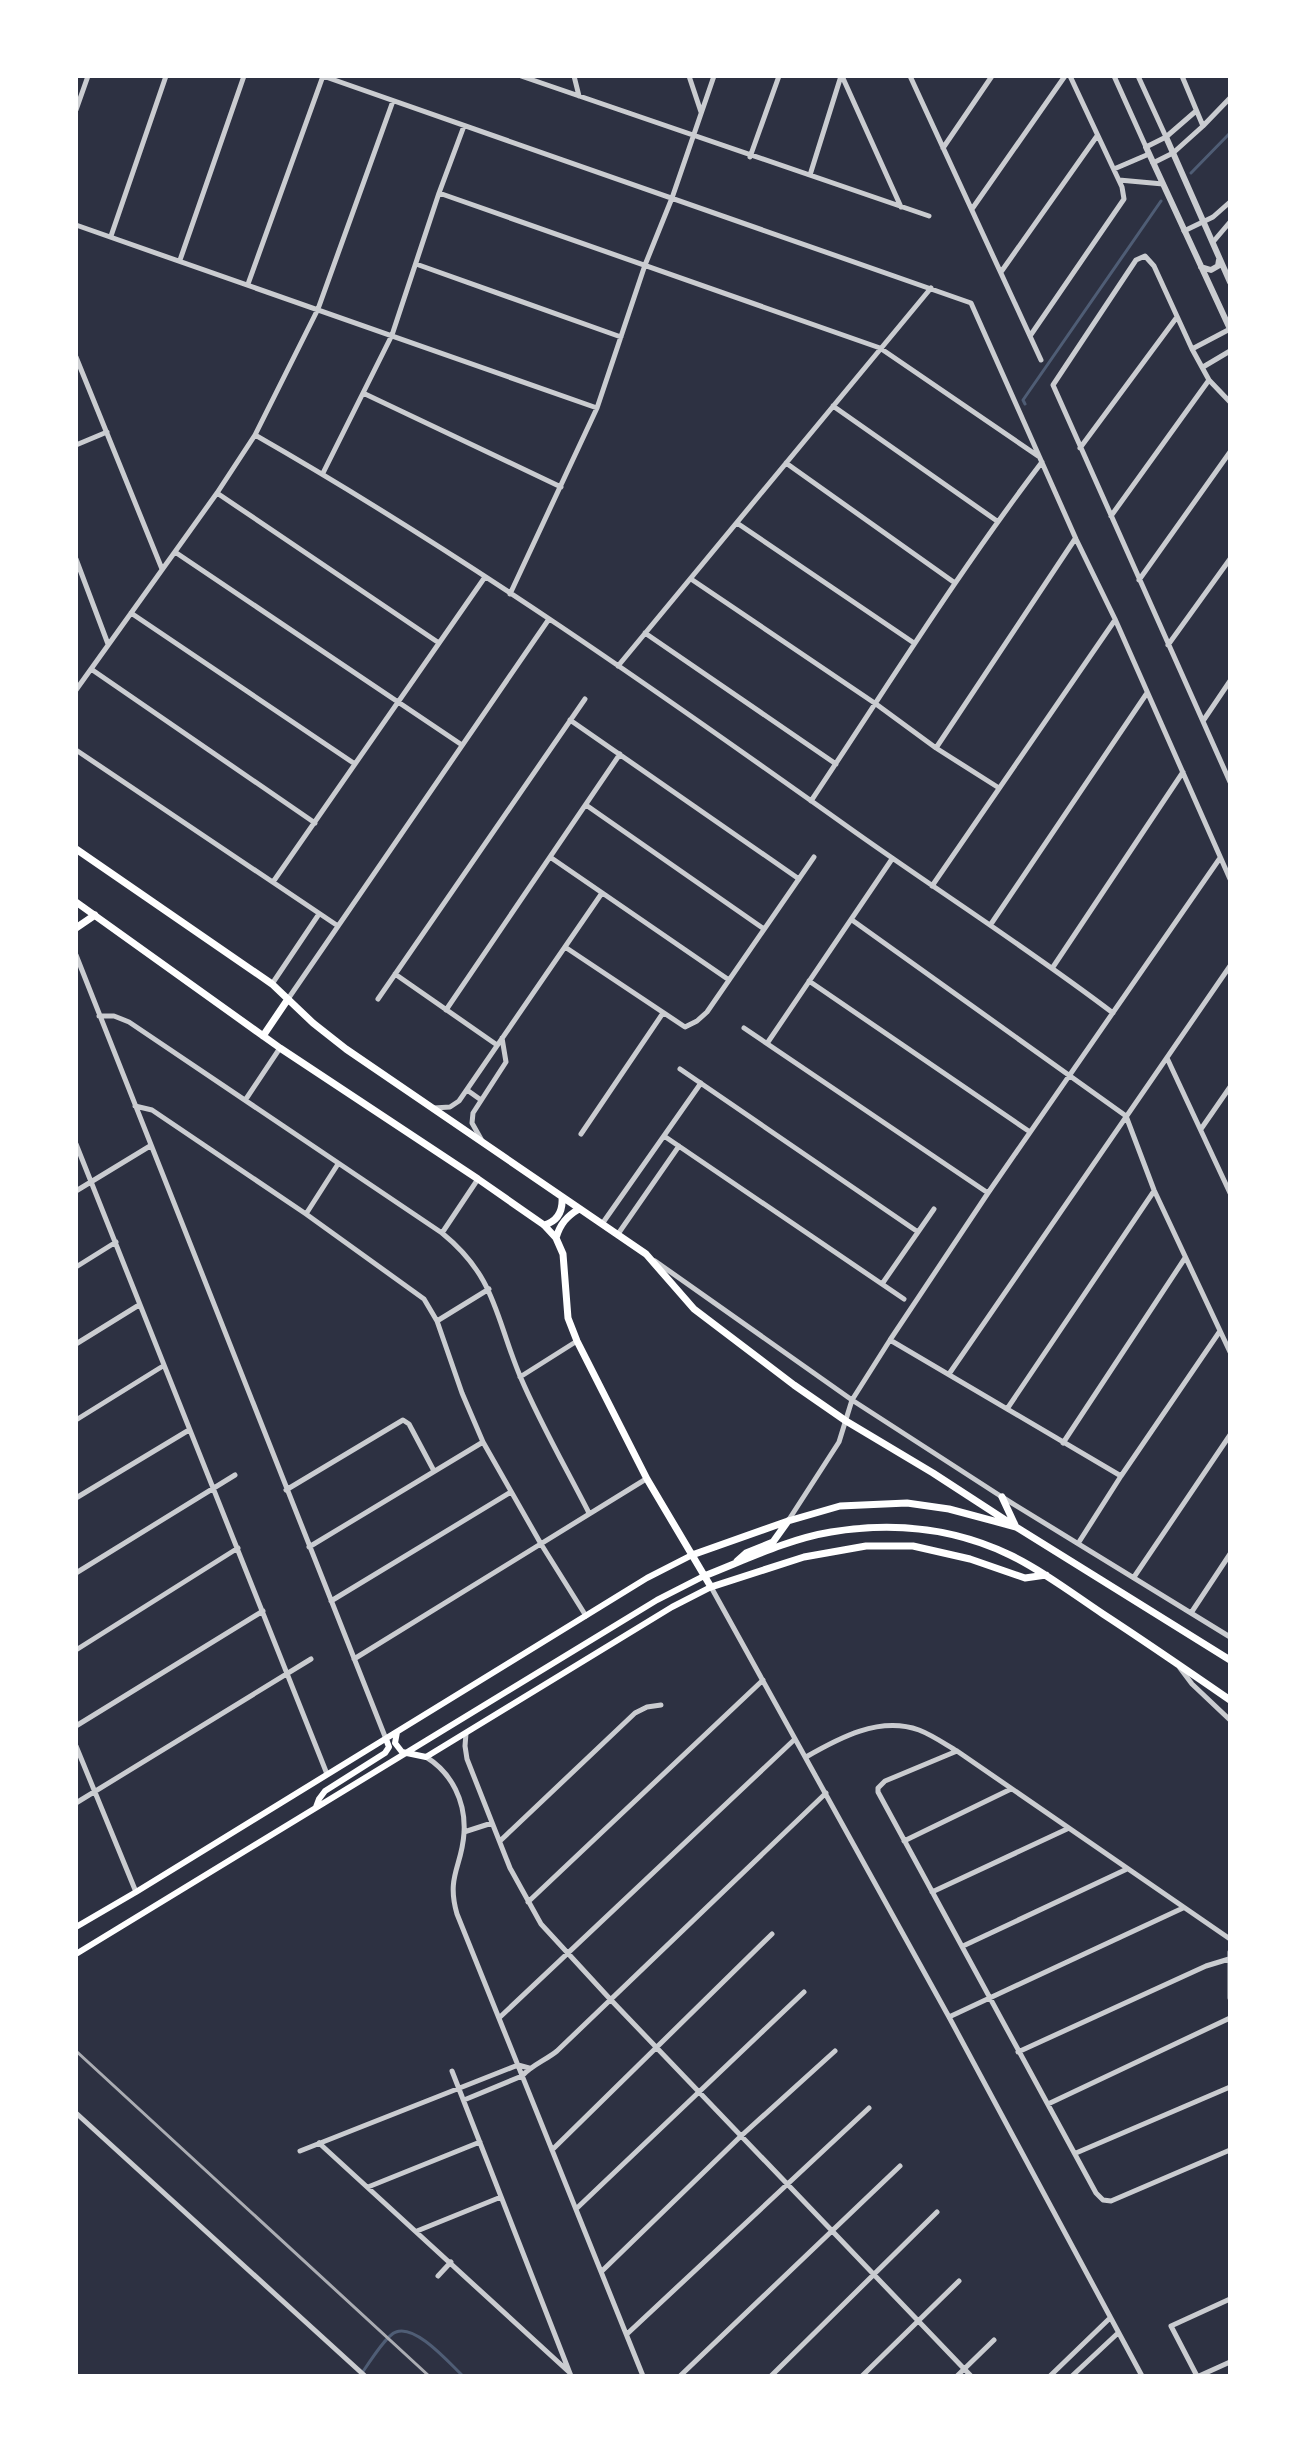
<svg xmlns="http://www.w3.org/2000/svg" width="1306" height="2452" viewBox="0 0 1306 2452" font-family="Barlow,sans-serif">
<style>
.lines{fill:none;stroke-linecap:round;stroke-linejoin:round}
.stream{stroke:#4f5d75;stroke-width:3}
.minor{stroke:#caccd0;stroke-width:5}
.tertiary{stroke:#caccd0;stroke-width:6}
.secondary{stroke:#fff;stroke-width:6}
.primary{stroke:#fff;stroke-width:7}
.rail{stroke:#abadb3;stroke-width:3}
</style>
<rect width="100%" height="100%" fill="#2d3142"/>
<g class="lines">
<path class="stream" d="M 1191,173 L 1230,133
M 1025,404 L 1023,400 L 1161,201
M 360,2376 C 367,2366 386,2335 396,2332 C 416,2324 450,2364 463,2376"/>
<path class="minor" d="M 323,76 L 971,303 L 1076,539 L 1115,619 L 1230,879
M 521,76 L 929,216
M 574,76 L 579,96
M 689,76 L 701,112
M 842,76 L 901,207
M 910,76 L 1041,360
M 1114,76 L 1146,147 L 1166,137 L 1196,111
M 1138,76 L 1166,137
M 1182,76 L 1203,126 L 1230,98
M 76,110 L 88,76
M 943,148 L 992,76
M 750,157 L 779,76
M 1153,163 L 1173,153 L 1203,126
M 1114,169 L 1149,154
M 810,175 L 841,76
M 1119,180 L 1163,184
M 439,193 L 880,348 L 1038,456
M 972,209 L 1065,76
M 76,225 L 597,408
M 1184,231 L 1213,217 L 1230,202
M 111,236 L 166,76
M 1213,242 L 1230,222
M 180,260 L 244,76
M 416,264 L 621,337
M 1001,272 L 1097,136
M 248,284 L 323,76
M 1030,336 L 1124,199 L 1122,187 L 1070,76
M 1192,349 L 1230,329
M 76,357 L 162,569
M 1203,367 L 1230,351
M 363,393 L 561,487
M 1230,402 L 1209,380 L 1192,349 L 1154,266 L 1145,256 L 1136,260 L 1053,385 L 1230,782
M 833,406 L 997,521
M 255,435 C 463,554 660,693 855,832 C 941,893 1029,949 1113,1013
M 76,445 L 107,432
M 1080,448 L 1177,317
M 786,463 L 955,583
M 323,473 L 392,335 L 439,193 L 464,126
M 217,493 L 439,643
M 1111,516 L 1209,380
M 737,523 L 914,643
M 175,552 L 462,745
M 76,559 L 108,644
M 691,579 L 876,704 L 936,748 L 999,788
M 1139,580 L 1230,452
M 510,594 L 597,408 L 645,265 L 672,198 L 714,76
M 131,613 L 355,764
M 645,633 L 836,764
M 1168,645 L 1230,559
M 618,666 L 931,288
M 91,669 L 315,823
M 76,690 L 217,493 L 255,435 L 318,309 L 393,101
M 570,720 L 799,879
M 1203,721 L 1230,681
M 936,748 L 1075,539
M 76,750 L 338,926
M 811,801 C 887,687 959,571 1042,462
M 586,805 L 764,929
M 550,857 L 729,980
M 273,882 L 485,577
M 932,886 L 1115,620
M 852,920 L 1126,1116 L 1154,1190 L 1230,1352
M 991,924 L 1147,693
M 565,947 L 685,1027 L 697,1021 L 707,1012 L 814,857
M 76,955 L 386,1739
M 1053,967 L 1183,772
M 395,974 L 497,1045
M 809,981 L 1030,1132
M 272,984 L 319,914
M 288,999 L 549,619
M 378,999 L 585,699
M 446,1010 L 620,754
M 99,1016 L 114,1016 L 129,1022 L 442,1233 C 496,1277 495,1316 520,1376 C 540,1423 566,1468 589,1513
M 744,1028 L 988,1193
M 768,1042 L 892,859
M 1167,1058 L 1230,1193
M 680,1069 L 918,1232
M 467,1090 L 481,1100
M 246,1099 L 280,1048
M 135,1106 L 152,1110 L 306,1214 L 424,1299 L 437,1321 L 462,1393 L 483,1442 L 541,1544 L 586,1616
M 434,1108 L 450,1107 L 459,1101 L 602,893
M 1201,1129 L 1230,1087
M 581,1134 L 663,1013
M 664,1136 L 904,1299
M 481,1139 L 472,1123 L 473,1113 L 506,1062 L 502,1038
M 76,1144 L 327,1774
M 76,1191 L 150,1146
M 306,1214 L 338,1164
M 602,1224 L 701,1083
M 442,1233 L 478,1179
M 618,1234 L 679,1146
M 655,1261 L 852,1400 L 1002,1497 L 1230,1637
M 76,1267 L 116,1242
M 882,1284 L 934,1209
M 437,1321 L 489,1289
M 890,1340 L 1121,1476
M 76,1344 L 139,1305
M 949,1374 L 1230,966
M 520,1377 L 577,1341
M 1007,1409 L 1154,1191
M 76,1420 L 163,1366
M 1063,1443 L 1185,1258
M 286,1490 L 403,1420 L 409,1424 L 434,1471
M 76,1498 L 189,1430
M 788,1521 L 839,1442 L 852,1400 L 890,1340 L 988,1193 L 1220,858
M 1079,1542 L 1121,1476 L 1220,1331
M 309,1547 L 483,1442
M 76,1573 L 235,1475
M 1134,1577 L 1230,1435
M 711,1587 L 949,2017 L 1142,2376
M 331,1601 L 511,1492
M 1191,1613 L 1230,1554
M 76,1650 L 238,1548
M 354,1659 L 646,1479
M 1180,1668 L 1192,1684 L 1230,1720
M 76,1726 L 263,1611
M 466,1733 L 465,1746 L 467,1759 L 510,1868 L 541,1924 L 610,1999 L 971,2376
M 76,1746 L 136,1892
M 957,1751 L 885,1781 L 878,1788 L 878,1792 L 1096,2193 L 1103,2200 L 1111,2201 L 1230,2150
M 426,1757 C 452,1773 466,1802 464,1833 C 462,1867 446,1876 457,1914 L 643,2376
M 806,1757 C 839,1738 879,1716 919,1730 C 932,1735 945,1744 957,1751 L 1230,1939
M 76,1803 L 311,1659
M 464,1832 L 492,1823
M 500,1841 L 635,1713 L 647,1707 L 661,1705
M 904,1841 L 1011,1789
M 932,1892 L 1067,1829
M 528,1902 L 763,1680
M 963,1946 L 1127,1869
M 1230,1952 L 1230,1998
M 949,2017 L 1183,1908
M 499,2018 L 795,1739
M 1018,2052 L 1206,1966 L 1229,1959
M 452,2071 L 571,2376
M 464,2100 L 522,2076 C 532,2065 546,2060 557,2051 L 826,1793
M 1048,2104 L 1230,2018
M 76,2113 L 365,2376
M 319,2143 L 569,2372
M 552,2150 L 772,1934
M 300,2151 L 518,2065 L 529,2068
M 1076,2153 L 1230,2087
M 368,2187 L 480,2142
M 576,2209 L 804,1992
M 417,2231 L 501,2197
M 602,2271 L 741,2136 L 835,2051
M 438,2276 L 451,2262
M 627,2334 L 869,2108
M 680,2376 L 900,2166
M 771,2376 L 937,2212
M 862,2376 L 959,2281
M 957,2376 L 994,2340
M 1050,2376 L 1110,2318
M 1072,2376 L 1118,2333
M 1197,2376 L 1171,2326 L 1230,2299
M 1199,2376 L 1230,2362"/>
<path class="tertiary" d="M 1166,137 L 1230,282
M 1146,147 L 1230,329
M 1201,267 L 1211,270 L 1218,266 L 1219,260"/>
<path class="secondary" d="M 397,1732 L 395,1743 L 402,1752 L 426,1757 L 672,1607 L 711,1587
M 316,1807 L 319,1799 L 325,1791 L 385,1753 L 389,1747 L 386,1739
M 76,1927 L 136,1892 L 647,1578 L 692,1555
M 76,1954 L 657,1600 L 704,1576"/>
<path class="primary" d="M 76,849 L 272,984 L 313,1023 L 346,1049 L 646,1254 L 694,1309 L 794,1385 L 846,1421 L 933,1473 L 1016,1527
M 76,902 L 280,1048 L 478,1179 L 544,1225 L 556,1238 L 563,1254 L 568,1318 L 577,1341 L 647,1479 L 711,1587 L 804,1557 L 866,1546 L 913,1546 L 970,1559 L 1025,1578 L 1046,1575
M 76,928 L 95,915
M 263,1036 L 288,999
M 544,1225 C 558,1221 563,1211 562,1197
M 556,1238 C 560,1224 567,1216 579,1209
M 1002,1497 L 1015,1525
M 692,1555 L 788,1521 L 840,1506 L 907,1503 L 949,1509 L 1016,1527 L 1230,1660
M 737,1561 L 746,1553 L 773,1542 L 788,1521
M 704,1576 C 745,1560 788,1539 831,1532 C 892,1522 954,1528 1010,1555 C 1043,1571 1073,1594 1103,1614 C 1146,1642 1188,1671 1230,1700"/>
<path class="rail" d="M 76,2051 L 429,2376"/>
</g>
<rect width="1306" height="2452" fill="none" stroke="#ffffff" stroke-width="156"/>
</svg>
